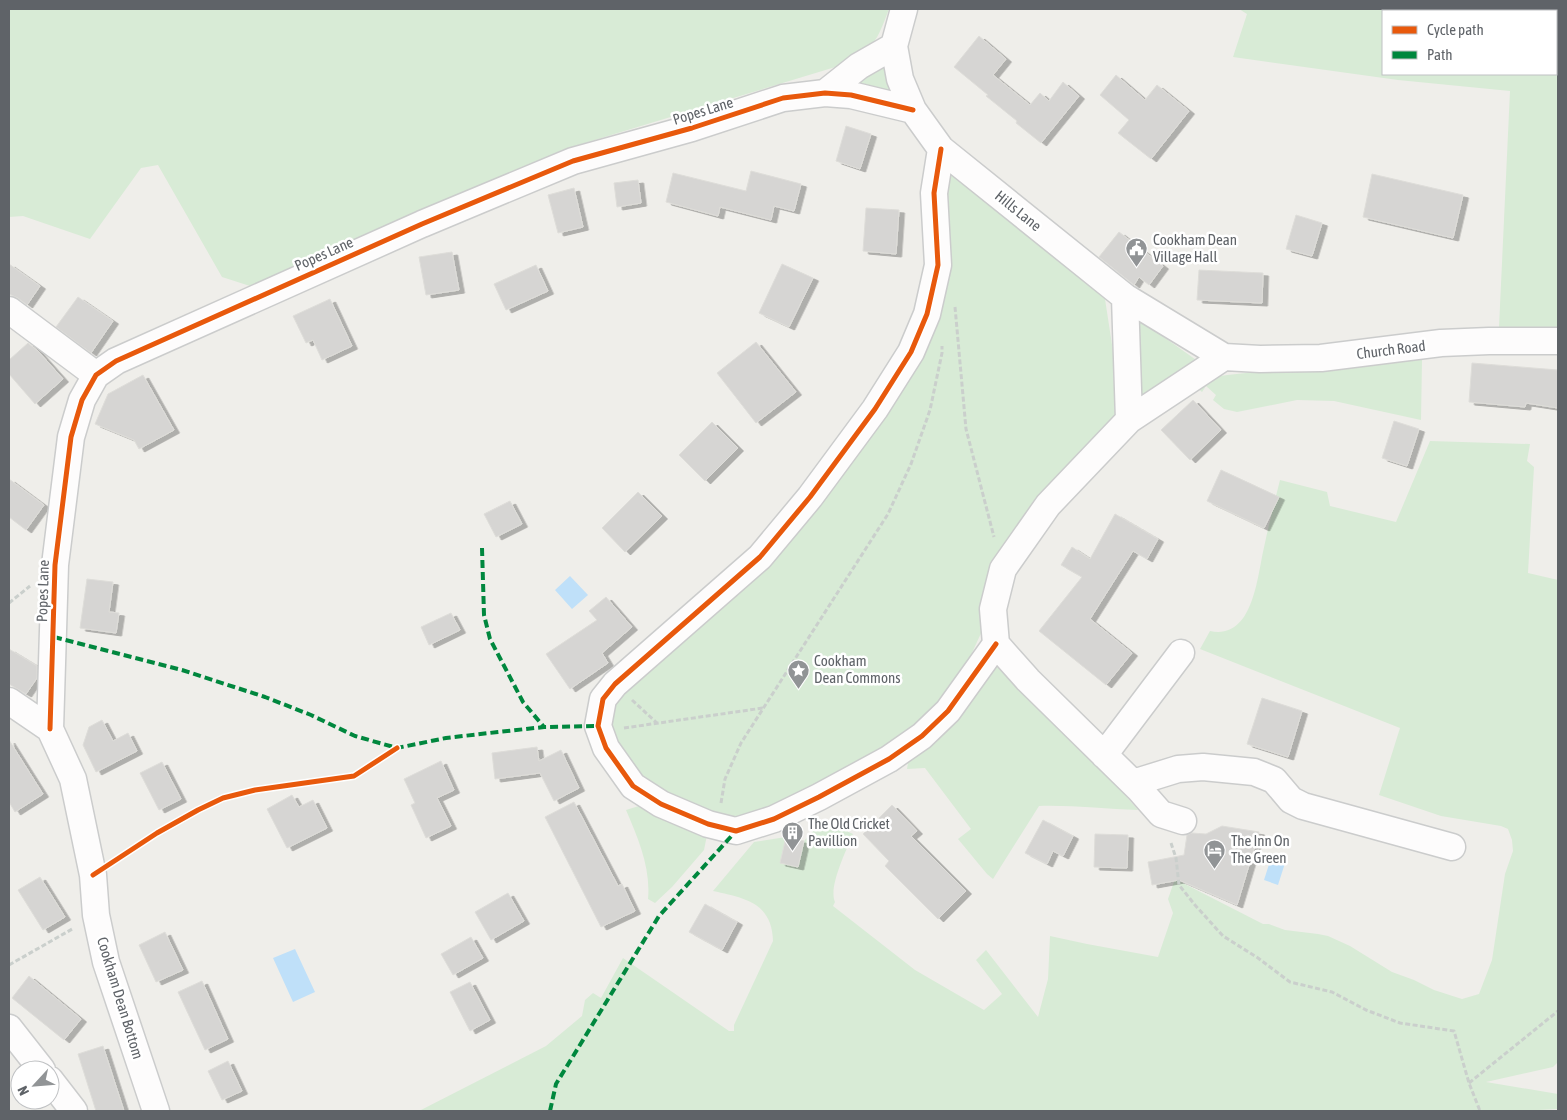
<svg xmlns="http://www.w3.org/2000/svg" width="1567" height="1120" viewBox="0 0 1567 1120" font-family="'Asap Condensed',sans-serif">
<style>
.green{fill:#d8ebd6;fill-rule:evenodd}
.water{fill:#bfe0f9}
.building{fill:#d6d5d3;stroke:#deddd9;filter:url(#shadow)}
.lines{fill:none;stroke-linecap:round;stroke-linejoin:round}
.minor-casing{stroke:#cbcccc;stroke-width:29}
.path{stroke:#cacfcc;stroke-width:3;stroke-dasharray:5 2.5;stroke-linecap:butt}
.minor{stroke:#fdfcfc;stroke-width:26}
.quiet{stroke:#00873e;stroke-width:4;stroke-dasharray:8 4;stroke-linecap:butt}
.cycleway-casing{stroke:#fff;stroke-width:8}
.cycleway{stroke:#e8590c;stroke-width:5}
.labels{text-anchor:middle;stroke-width:5;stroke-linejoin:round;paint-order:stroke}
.street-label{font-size:15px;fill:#5f6368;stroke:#fff}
.poi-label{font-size:15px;fill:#5f6368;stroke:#fff;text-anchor:start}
</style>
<defs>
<filter id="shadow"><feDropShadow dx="5.5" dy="3" stdDeviation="0" flood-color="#0004"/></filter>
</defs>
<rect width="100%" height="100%" fill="#efeeea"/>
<path class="green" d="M 9,9 L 889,9 C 876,43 875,47 842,65 L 565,149 L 250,286 L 222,277 L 158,165 L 141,168 L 90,239 L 23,216 L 9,217 Z
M 1239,9 L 1558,9 L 1558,332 L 1499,327 L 1510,91 L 1398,80 L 1233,57 L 1247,14 ZM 1383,11 L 1556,11 L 1556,74 L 1383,74 Z
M 884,65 L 892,95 L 853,84 Z
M 956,174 L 1105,299 L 1113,351 L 1115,422 L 1031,508 L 989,569 L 982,631 L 966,666 L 949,698 L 905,739 L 760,815 L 715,820 L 647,786 L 611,734 L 609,715 L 615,697 L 742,581 L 915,359 L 947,176 Z
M 1137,318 L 1199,362 L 1139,404 Z
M 1422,360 L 1421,420 L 1334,401 L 1297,400 L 1237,412 L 1224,409 L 1213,400 L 1216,395 L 1206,386 L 1202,392 L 1191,382 C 1215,375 1240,374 1264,371 C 1317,365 1369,362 1422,360 Z
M 1430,441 L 1530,444 L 1527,461 L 1534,467 L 1528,573 L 1558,580 L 1558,1062 L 1553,1067 L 1486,1082 L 1558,1094 L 1558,1109 L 1520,1111 L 419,1111 L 546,1046 L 582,1016 L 585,1000 L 593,993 L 601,998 L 623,958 L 729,1031 L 734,1031 L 734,1025 L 773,941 C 772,902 744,898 713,891 L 754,842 L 786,837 L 781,863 L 798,867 L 804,841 L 823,820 L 853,834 C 847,849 828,887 835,902 L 833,906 L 915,970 L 984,1010 L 1002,994 L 976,960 L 986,950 L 1038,1017 L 1048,979 L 1050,936 L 1087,944 L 1158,957 L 1173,913 L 1168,899 L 1175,879 L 1263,924 L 1269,924 L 1285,930 L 1318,934 L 1328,936 L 1350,946 L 1392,972 L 1414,980 L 1434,990 L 1462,999 L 1479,994 L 1492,960 L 1505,874 L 1513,851 L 1512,840 L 1508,829 L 1501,826 L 1441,816 L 1379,795 L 1400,728 L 1200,649 L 1210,631 C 1252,640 1257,580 1263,552 C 1268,528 1274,504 1280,480 L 1327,492 L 1330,506 L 1396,522 Z
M 993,667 L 1005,669 L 1089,753 L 1138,810 C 1105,809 1072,805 1039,806 L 993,879 L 987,874 L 958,839 L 971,829 L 925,768 L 907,769 L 909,757 Z
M 642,805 L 707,835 L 704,850 L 672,887 L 655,903 L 648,899 C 651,868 638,838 626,810 Z"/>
<path class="water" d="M 570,576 L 588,595 L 572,609 L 555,590 Z
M 1272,855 L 1286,860 L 1278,885 L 1264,880 Z
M 295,949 L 315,992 L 293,1002 L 273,958 Z"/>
<path class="building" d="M 979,36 L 1006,59 L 993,75 L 1030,105 L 1040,93 L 1049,101 L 1063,82 L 1079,96 L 1041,143 L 1016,123 L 1017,121 L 986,96 L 988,95 L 954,67 Z
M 1116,75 L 1145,100 L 1157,85 L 1189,111 L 1151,159 L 1118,133 L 1129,120 L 1100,95 Z
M 846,126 L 871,134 L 860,169 L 836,161 Z
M 751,171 L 801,184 L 794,211 L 774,206 L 771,220 L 720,207 L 718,216 L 666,202 L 673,173 L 746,191 Z
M 1372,174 L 1463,195 L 1453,238 L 1363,217 Z
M 638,180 L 641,203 L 617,207 L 614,183 Z
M 574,188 L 583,227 L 558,233 L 548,195 Z
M 866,208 L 899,210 L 896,254 L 863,251 Z
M 1296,215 L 1322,223 L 1312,256 L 1286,249 Z
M 1119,232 L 1163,266 L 1149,285 L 1139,277 L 1134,285 L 1099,257 Z
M 452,252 L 459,290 L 426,295 L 419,257 Z
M 9,264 L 40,286 L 27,305 L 18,298 L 9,294 Z
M 782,264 L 813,278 L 789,327 L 759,313 Z
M 536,265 L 548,291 L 506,310 L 494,284 Z
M 1199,270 L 1263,273 L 1262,303 L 1197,300 Z
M 78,297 L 113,321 L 91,353 L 56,327 Z
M 330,299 L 352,346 L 322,360 L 313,340 L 306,343 L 293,316 Z
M 756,342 L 796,392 L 756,423 L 717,373 Z
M 28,343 L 38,351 L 63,379 L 35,404 L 9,374 L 9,360 Z
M 1472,363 L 1558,370 L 1558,408 L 1526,403 L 1525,407 L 1469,402 Z
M 143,375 L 174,430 L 139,449 L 134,440 L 95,424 L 108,394 Z
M 1193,400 L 1221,430 L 1190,460 L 1161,430 Z
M 1394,421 L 1419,429 L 1407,466 L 1382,458 Z
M 712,422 L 738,448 L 705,481 L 679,455 Z
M 1221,470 L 1279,497 L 1264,528 L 1207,501 Z
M 9,479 L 44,505 L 26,530 L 9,517 Z
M 638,492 L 662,516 L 625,552 L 602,528 Z
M 510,501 L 522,524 L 496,537 L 484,514 Z
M 1115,514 L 1158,539 L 1147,559 L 1133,551 L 1090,619 L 1132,653 L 1106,685 L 1039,631 L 1082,577 L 1061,565 L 1072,547 L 1090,559 Z
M 87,579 L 113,582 L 109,612 L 119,613 L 116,633 L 80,628 Z
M 606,597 L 632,627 L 602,653 L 608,663 L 570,689 L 546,654 L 597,620 L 589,611 Z
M 451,613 L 460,630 L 429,645 L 421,627 Z
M 9,649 L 37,666 L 37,678 L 26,694 L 9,684 Z
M 1262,698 L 1302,711 L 1288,757 L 1247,744 Z
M 102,720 L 113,741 L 128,733 L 137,751 L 96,772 L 83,745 L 89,727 Z
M 9,740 L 43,794 L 15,812 L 9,802 Z
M 537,747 L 539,761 L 561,750 L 579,788 L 554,801 L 540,773 L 495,779 L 492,753 Z
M 441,761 L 454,790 L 437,798 L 451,826 L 426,838 L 411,805 L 415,803 L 404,779 Z
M 162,762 L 181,799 L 159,810 L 140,773 Z
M 292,795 L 299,807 L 313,800 L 327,828 L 287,848 L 267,809 Z
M 574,802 L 618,886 L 622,884 L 635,911 L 601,927 L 545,817 Z
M 892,805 L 917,831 L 911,836 L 966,891 L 938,919 L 885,866 L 889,861 L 863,834 Z
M 1043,820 L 1073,836 L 1063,856 L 1053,851 L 1047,864 L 1025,853 Z
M 1222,826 L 1259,832 L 1237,905 L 1179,880 L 1152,885 L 1148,862 L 1184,855 L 1187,835 L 1192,833 L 1206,834 Z
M 1095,834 L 1128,835 L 1127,868 L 1094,867 Z
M 786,837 L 804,841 L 798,867 L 780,863 Z
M 40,877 L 65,917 L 43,930 L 18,890 Z
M 508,893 L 524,921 L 491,940 L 475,912 Z
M 705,904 L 737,922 L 722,950 L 689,932 Z
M 165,932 L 183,970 L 156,982 L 139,945 Z
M 471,937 L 483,958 L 453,975 L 441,954 Z
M 29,976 L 81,1019 L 64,1040 L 12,998 Z
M 202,981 L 228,1039 L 205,1050 L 178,992 Z
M 470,982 L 490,1020 L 470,1031 L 450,992 Z
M 103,1046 L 124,1111 L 96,1111 L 78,1054 Z
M 228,1061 L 242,1091 L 222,1100 L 208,1071 Z"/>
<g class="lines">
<defs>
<path id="minor" d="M 904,9 L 894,46 L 900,79 L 913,110 L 941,149 L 1125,297 L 1224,357 L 1260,359 L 1321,358 L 1441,343 L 1489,341 L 1558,341
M 825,93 L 859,66 L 894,46
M 941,149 L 934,193 L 938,265 L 927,314 L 911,352 L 875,409 L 810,497 L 760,557 L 615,684 L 603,699 L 598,726 L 606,748 L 633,786 L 661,804 L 708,824 L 736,831 L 774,819 L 819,797 L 889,759 L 922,736 L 948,711 L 996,644
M 1125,297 L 1129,420
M 9,310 L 96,375
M 9,701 L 50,729 L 73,779 L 93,875 L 96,915 L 106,962 L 156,1111
M 50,729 L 55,565 L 71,437 L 82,400 L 96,375 L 116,361 L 422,224 L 573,161 L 692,128 L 783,98 L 825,93 L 851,95 L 913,110
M 1104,755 L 1181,653
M 1133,783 L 1178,769 L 1203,767 L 1254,772 L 1274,780 L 1291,800 L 1303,806 L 1452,847
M 1183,821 L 1161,814 L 1139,789 L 1028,680 L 996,644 L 993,609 L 1003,569 L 1048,505 L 1129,420 L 1224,357
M 9,1028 L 42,1070
M 50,1080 L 74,1111"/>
</defs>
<use href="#minor" class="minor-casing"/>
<path class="path" d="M 955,307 L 966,429 L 994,537
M 9,603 L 30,586
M 632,700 L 657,723
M 624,728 L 763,708
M 721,803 L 725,779 L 741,743 L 888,514 L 911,464 L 930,410 L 942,353 L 942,346
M 1171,843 L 1176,858 L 1179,885 L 1195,905 L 1223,936 L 1258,958 L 1290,982 L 1332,992 L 1366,1010 L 1400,1023 L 1454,1031 L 1469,1083 L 1480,1111
M 9,965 L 74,928
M 1469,1083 L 1558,1011"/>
<use href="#minor" class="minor"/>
<path class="quiet" d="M 482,548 L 484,615 L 490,639 L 523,702 L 544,727
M 54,637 L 182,670 L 265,697 L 311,715 L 355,736 L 397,748 L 446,738 L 498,732 L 544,727 L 598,726
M 550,1111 L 556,1084 L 659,916 L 736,831"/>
<defs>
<path id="cycleway" d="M 941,149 L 934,193 L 938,265 L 927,314 L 911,352 L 875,409 L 810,497 L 760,557 L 615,684 L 603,699 L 598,726 L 606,748 L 633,786 L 661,804 L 708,824 L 736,831 L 774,819 L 819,797 L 889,759 L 922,736 L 948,711 L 996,644
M 50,729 L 55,565 L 71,437 L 82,400 L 96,375 L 116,361 L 422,224 L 573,161 L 692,128 L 783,98 L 825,93 L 851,95 L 913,110
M 93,875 L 157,833 L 198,810 L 223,798 L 255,790 L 354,776 L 397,748"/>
</defs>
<use href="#cycleway" class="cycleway-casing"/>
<use href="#cycleway" class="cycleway"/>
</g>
<defs>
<symbol id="civic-pin" viewBox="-11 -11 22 30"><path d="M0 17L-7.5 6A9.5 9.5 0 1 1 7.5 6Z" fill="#919496" stroke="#fff"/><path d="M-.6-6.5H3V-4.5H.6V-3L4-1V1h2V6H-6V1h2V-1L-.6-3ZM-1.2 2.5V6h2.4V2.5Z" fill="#fff"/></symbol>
<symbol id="sight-pin" viewBox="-11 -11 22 30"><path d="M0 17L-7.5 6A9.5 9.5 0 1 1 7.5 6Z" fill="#919496" stroke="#fff"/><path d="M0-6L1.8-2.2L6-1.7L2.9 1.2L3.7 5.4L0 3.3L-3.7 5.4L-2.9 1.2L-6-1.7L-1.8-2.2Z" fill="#fff"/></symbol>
<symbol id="building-pin" viewBox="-11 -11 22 30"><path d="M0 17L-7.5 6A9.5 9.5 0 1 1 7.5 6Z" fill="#919496" stroke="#fff"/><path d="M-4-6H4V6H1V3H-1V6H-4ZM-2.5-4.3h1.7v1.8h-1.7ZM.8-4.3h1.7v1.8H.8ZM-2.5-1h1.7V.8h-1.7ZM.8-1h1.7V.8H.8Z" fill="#fff"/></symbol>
<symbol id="hotel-pin" viewBox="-11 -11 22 30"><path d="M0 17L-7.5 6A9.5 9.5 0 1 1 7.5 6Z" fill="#919496" stroke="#fff"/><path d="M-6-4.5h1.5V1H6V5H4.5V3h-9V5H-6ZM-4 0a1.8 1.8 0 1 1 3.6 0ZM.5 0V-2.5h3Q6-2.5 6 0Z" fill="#fff"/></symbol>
</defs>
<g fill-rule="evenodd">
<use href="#civic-pin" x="1124" y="236" width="25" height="34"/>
<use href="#sight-pin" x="786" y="658" width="25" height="34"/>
<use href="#building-pin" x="780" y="820" width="25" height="34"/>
<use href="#hotel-pin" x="1202" y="838" width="25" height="34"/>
</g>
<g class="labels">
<g class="street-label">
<text transform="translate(703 111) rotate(-17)" y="5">Popes Lane</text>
<text transform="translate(1018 211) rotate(39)" y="5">Hills Lane</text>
<text transform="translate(324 254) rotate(-24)" y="5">Popes Lane</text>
<text transform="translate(1391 350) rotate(-7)" y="5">Church Road</text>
<text transform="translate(43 591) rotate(-88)" y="5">Popes Lane</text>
<text transform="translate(120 998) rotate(73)" y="5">Cookham Dean Bottom</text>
</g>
<g class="poi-label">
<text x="1153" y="245">Cookham Dean<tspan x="1153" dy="17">Village Hall</tspan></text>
<text x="814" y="666">Cookham<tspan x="814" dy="17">Dean Commons</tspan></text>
<text x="808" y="829">The Old Cricket<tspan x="808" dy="17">Pavillion</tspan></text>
<text x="1231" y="846">The Inn On<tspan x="1231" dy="17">The Green</tspan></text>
</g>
</g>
<rect width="1567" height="1120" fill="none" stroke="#5f6368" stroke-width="20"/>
<rect x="1382" y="10" width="175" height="65" fill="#ffffff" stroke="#bfc1c3"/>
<rect x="1392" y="26" width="25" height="8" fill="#e8590c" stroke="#bfc1c3"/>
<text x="1427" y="35" font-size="15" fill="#5f6368">Cycle path</text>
<rect x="1392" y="51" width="25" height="8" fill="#00873e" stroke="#bfc1c3"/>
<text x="1427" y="60" font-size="15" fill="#5f6368">Path</text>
<g transform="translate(35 1085) rotate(244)"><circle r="24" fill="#ffffff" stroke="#bfc1c3"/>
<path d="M0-4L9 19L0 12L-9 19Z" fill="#919496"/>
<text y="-8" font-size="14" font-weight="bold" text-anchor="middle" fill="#5f6368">N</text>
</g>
</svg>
